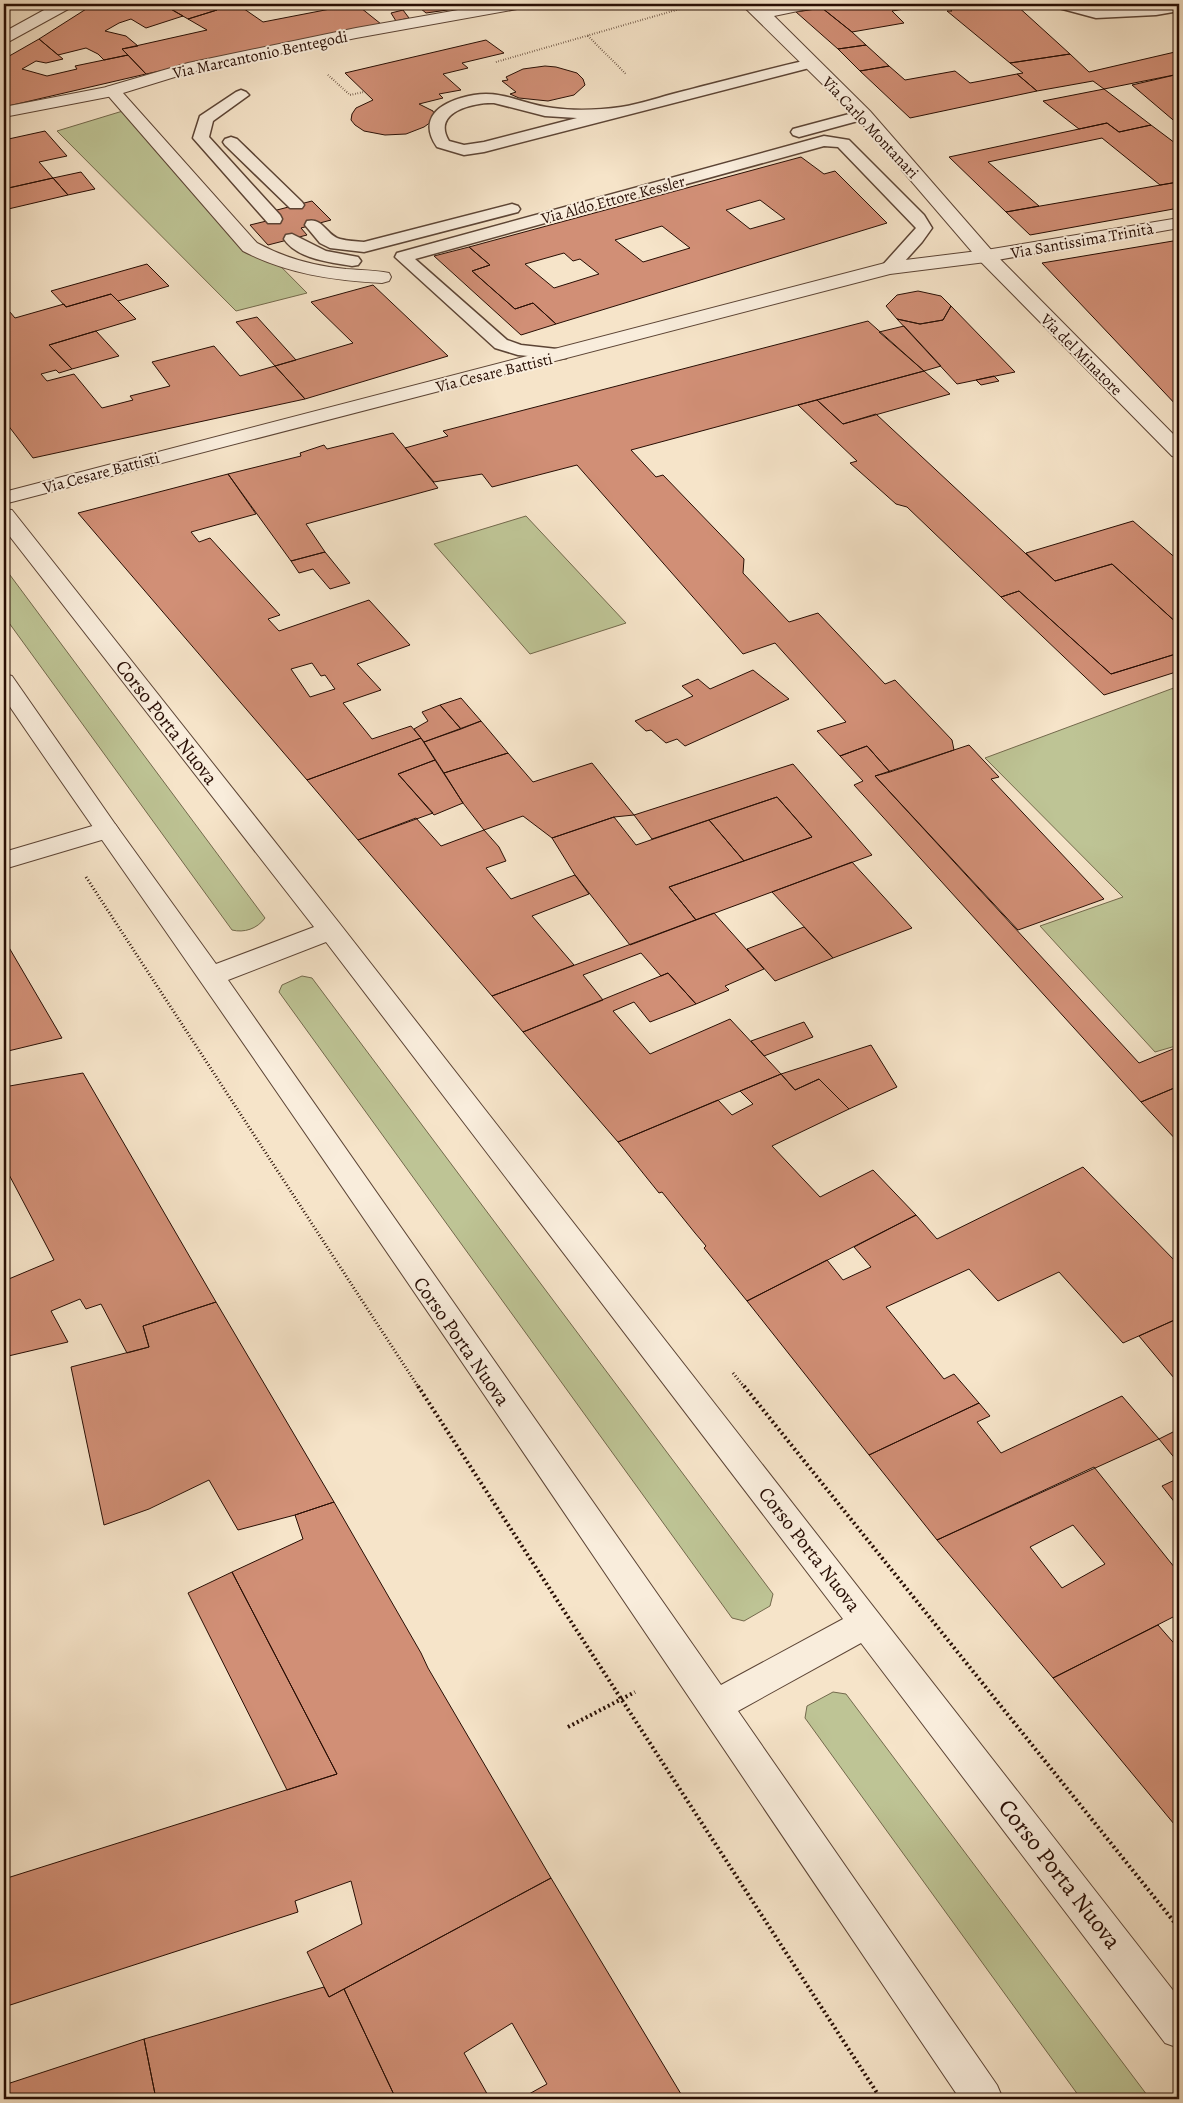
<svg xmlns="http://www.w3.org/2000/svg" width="1183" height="2103" viewBox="0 0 1183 2103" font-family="Alegreya,serif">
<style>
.green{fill:#bec495;stroke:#73694c}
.building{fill:#d18f76;stroke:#280e04;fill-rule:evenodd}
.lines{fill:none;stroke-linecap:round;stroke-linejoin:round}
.service-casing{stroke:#5c4435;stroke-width:3}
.pedestrian-casing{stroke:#5c4435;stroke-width:2}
.minor-casing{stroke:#5c4435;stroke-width:2}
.tertiary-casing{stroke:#5c4435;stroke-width:2}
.path-far2{stroke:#280e04;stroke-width:2;stroke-dasharray:0.5 2;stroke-linecap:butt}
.path-far1{stroke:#280e04;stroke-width:3;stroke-dasharray:1 2.5;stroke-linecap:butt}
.path{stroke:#280e04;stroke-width:4;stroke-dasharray:2 3;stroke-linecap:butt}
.service{fill:#f9eddc;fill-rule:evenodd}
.pedestrian{fill:#f9eddc;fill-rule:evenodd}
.minor{fill:#f9eddc;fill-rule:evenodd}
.tertiary{fill:#f9eddc;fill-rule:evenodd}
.labels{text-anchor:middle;stroke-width:4;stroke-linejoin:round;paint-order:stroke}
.far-street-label{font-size:16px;fill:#280e04;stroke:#f9eddc}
.street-label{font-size:20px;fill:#280e04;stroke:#f9eddc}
.near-street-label{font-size:24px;fill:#280e04;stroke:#f9eddc}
</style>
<rect width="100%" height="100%" fill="#f6e4c9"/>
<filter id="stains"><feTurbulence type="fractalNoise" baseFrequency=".004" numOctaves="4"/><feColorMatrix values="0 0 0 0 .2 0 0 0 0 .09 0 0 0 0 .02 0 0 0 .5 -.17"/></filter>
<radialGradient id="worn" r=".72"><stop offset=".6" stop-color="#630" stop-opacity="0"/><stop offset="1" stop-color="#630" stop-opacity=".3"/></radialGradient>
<path class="green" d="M 126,110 L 307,293 L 236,311 L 57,131 Z
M 526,516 L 626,623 L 530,654 L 434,544 Z
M 4,567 L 265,918 C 257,929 244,933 232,930 L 4,616 Z
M 1179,686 L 1179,1045 L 1155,1052 L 1040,926 L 1123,897 L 985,758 Z
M 302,976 L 312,978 L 773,1594 L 770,1606 L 744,1621 L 732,1618 L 279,992 L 282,985 Z
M 833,1692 L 846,1694 L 1150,2099 L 1081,2099 L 805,1718 L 807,1706 Z"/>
<path class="building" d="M 94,4 L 162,4 L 183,16 L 146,28 L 131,19 L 119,23 L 105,31 L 126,36 L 138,46 L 122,49 L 128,55 L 104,60 L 98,54 L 86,48 L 58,55 L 39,39 Z
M 162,4 L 220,4 L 211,6 L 217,10 L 188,19 Z
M 220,4 L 237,4 L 263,22 L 356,4 L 381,24 L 146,74 L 122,49 L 207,30 L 188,19 L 217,10 L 211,6 Z
M 438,4 L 490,4 L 426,13 L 420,8 Z
M 842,4 L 936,4 L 892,11 L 904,23 L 852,32 L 822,8 Z
M 943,4 L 1015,4 L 1070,54 L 1010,63 L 947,11 L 952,11 Z
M 822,8 L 852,32 L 866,45 L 838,49 L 796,12 Z
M 403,10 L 409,18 L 396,21 L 391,13 Z
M 39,39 L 63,59 L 46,63 L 36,61 L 22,69 L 47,76 L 77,69 L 75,66 L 128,55 L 146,74 L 4,107 L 4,59 Z
M 486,40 L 504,53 L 462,63 L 468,68 L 443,74 L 461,90 L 439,94 L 443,98 L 419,104 L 433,111 L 434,114 L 431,122 L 424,127 L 406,134 L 385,135 L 364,131 L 355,125 L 351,120 L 352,114 L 356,108 L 373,100 L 345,73 Z
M 866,45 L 889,66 L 860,71 L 838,49 Z
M 1175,52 L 1179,55 L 1179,74 L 1104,89 L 1093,81 L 1037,91 L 1017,74 L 1023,73 L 1010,63 L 1070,54 L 1089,72 Z
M 545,66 L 556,67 L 577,73 L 583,79 L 585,85 L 574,95 L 548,101 L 519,98 L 510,94 L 516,92 L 502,81 L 508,80 L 506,77 L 523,69 Z
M 889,66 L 905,80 L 955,71 L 970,83 L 1017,74 L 1037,91 L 910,118 L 860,71 Z
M 1179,74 L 1179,125 L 1132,85 Z
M 1104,89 L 1151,125 L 1119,132 L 1107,123 L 1079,129 L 1043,101 Z
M 1107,123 L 1119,132 L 1151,125 L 1179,146 L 1179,183 L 1178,182 L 1160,185 L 1102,138 L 988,162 L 1039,206 L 1006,212 L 949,157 Z
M 45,131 L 67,156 L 39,162 L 53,178 L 4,189 L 4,140 Z
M 801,157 L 824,174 L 835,171 L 887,223 L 556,324 L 533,303 L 515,309 L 472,271 L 490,265 L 469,247 ZM 760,200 L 785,219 L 750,229 L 726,210 ZM 662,226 L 690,248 L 643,262 L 615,240 ZM 564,253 L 573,261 L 580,259 L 599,274 L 554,288 L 525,264 Z
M 81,172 L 95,189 L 68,195 L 53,178 Z
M 53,178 L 68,195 L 4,210 L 4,189 Z
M 1178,182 L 1179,183 L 1179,208 L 1030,235 L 1006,212 Z
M 312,201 L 331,220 L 301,228 L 307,235 L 268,245 L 250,225 L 279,218 L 273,211 Z
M 1179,240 L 1178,296 L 1179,408 L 1042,263 Z
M 469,247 L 490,265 L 472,271 L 515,309 L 533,303 L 556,324 L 521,335 L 434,256 Z
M 147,264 L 169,286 L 118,301 L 111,294 L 66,307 L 51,291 Z
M 373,285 L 448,356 L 305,399 L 275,366 L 353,343 L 311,302 Z
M 918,291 L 941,296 L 951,306 L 943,320 L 920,324 L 897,319 L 886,306 L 897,295 Z
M 111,294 L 136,319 L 49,345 L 72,369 L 59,373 L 56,370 L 41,374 L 47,381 L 74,374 L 102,408 L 133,400 L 130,396 L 170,386 L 152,362 L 214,346 L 240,376 L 275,366 L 305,399 L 33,458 L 4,420 L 4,305 L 15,318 L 64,304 L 66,307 Z
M 951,306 L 1015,372 L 957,384 L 897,319 L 920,324 L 943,320 Z
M 257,317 L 296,360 L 275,366 L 236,322 Z
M 868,321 L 924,371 L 631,450 L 656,477 L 663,475 L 744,559 L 743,573 L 789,622 L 818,613 L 885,684 L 895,680 L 952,740 L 954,750 L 890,772 L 867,746 L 840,756 L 817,731 L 846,722 L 775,643 L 743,654 L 577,465 L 492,487 L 482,474 L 434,482 L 405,448 L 448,436 L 443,431 Z
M 904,326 L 941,366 L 924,371 L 879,332 Z
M 96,331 L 119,356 L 72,369 L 49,345 Z
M 924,371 L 950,394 L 843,424 L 817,400 Z
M 994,376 L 999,381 L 981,385 L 976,380 Z
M 817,400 L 843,424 L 876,414 L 1055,581 L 1112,564 L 1179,625 L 1179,653 L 1111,674 L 1019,591 L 1001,597 L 907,507 L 896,504 L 850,463 L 857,461 L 798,405 Z
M 393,433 L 438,488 L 306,524 L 325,552 L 291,561 L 228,474 L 301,456 L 300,453 L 324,445 L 327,449 Z
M 228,474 L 256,514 L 191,532 L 199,542 L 210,538 L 280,615 L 268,619 L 279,631 L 369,600 L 410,645 L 357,664 L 381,690 L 343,703 L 372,739 L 411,726 L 421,738 L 307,780 L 78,513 ZM 312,663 L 321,676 L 325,675 L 335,689 L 310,697 L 291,669 Z
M 1133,521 L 1179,561 L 1179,625 L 1112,564 L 1055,581 L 1026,553 Z
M 325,552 L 350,583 L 330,589 L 313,569 L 299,573 L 291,561 Z
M 1019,591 L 1111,674 L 1179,653 L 1179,671 L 1104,695 L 1001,597 Z
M 753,670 L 789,699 L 685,746 L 677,739 L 666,743 L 651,730 L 646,731 L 635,721 L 693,696 L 682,686 L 698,679 L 710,689 Z
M 461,698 L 481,721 L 461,729 L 440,705 Z
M 440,705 L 461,729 L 424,742 L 414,729 L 428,721 L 422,712 Z
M 481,721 L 508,753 L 444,773 L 424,742 Z
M 421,738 L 435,760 L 398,774 L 433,813 L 358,840 L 307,780 Z
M 969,745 L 999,777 L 991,779 L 1104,899 L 1018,930 L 875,776 Z
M 867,746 L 890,772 L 875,776 L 1139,1063 L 1178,1047 L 1179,1086 L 1141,1102 L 854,785 L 863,781 L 840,756 Z
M 508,753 L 533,782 L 592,763 L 634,815 L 614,817 L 552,838 L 523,816 L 484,830 L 463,803 L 444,773 Z
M 435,760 L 463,803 L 434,815 L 398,774 Z
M 793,764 L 872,855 L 696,920 L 669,887 L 812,837 L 777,797 L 652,839 L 634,815 Z
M 777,797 L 812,837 L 744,861 L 709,820 Z
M 614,817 L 636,845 L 709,820 L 744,861 L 669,887 L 696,920 L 630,945 L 575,875 L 552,838 Z
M 416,818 L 441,846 L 484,830 L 499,847 L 506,861 L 486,868 L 511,899 L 575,875 L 589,894 L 532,916 L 574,965 L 492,996 L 358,840 Z
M 852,862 L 912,928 L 833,958 L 772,892 Z
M 714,913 L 764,969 L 725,986 L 729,990 L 696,1004 L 668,973 L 661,976 L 641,953 L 583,975 L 603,1000 L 523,1032 L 492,996 Z
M 804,927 L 833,958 L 775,981 L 747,949 Z
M 4,939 L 62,1038 L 4,1052 Z
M 668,973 L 696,1004 L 650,1022 L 634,1002 L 613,1011 L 650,1054 L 730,1019 L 781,1074 L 618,1142 L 523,1032 Z
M 804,1022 L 813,1037 L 764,1056 L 751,1041 Z
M 871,1045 L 897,1087 L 849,1109 L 819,1079 L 795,1090 L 781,1074 Z
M 83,1073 L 216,1302 L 143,1326 L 149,1347 L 127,1353 L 101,1304 L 86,1309 L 80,1299 L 51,1311 L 68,1342 L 4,1357 L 4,1281 L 54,1260 L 6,1169 L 4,1170 L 4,1087 Z
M 781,1074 L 795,1090 L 819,1079 L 849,1109 L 772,1146 L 820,1197 L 873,1170 L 916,1215 L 747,1301 L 704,1248 L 706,1246 L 695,1233 L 662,1192 L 659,1193 L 618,1142 L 718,1100 L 732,1115 L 753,1104 L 740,1091 Z
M 1179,1086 L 1179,1143 L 1141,1102 Z
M 1083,1167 L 1179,1265 L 1179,1318 L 1123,1343 L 1059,1272 L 998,1301 L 969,1269 L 886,1307 L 944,1379 L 954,1374 L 979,1403 L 869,1455 L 747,1301 L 827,1260 L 843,1280 L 871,1267 L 854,1247 L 916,1215 L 937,1239 Z
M 216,1302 L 334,1502 L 295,1515 L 238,1530 L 209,1480 L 149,1509 L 104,1525 L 71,1367 L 149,1347 L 143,1326 Z
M 1179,1318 L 1179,1384 L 1139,1336 Z
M 1122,1396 L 1159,1439 L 937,1540 L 869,1455 L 979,1403 L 990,1416 L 977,1422 L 1001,1453 Z
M 1179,1429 L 1179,1459 L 1177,1461 L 1159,1439 Z
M 1094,1467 L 1179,1573 L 1179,1614 L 1053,1678 L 937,1540 ZM 1073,1525 L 1105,1564 L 1062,1588 L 1030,1547 Z
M 1179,1478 L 1179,1508 L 1162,1486 Z
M 334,1502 L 421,1653 L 428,1668 L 551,1878 L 329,1997 L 307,1952 L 362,1924 L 351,1881 L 295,1901 L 298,1912 L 4,2007 L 4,1879 L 337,1774 L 232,1572 L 303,1539 L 295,1515 Z
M 232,1572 L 337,1774 L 287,1790 L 188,1593 Z
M 1158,1625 L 1179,1649 L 1179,1830 L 1053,1678 Z
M 551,1878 L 684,2099 L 520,2099 L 547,2084 L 512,2023 L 464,2053 L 490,2099 L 396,2099 L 344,1989 Z
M 324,1987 L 329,1997 L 344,1989 L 396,2099 L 156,2099 L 144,2039 Z
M 144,2039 L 156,2099 L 4,2099 L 4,2085 Z"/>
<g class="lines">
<defs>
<path id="service" d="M 1053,4 L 1075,4 L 1096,10 L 1179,4 L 1179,11 L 1156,15 L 1096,18 L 1055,7 Z
M 812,59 L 817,60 L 819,63 L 817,66 L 484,152 L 464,155 L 437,147 C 420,122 434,106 461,98 C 499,86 517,104 553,108 C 574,111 600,110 621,107 C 641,104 660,97 680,92 C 724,81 768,69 812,59 ZM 494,103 L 545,116 L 577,118 L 484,142 L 464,145 L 449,141 C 431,112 474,102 494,103 Z
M 241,90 L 246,92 L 249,95 L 213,121 L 209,137 L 280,215 L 282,219 L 280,223 L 268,223 L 193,138 L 200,116 L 236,92 Z
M 864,110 L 869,112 L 872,115 L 869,118 L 799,137 L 793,135 L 791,132 L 793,129 Z
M 824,136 L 849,140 L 924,215 L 932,228 L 922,242 L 895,272 L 889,273 L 883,272 L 880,268 L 916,228 L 838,147 L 824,146 L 415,259 L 507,340 L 521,345 L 566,350 L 569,354 L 566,358 L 560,359 L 518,355 L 495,348 L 395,257 L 397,253 Z
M 231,137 L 237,139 L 302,202 L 304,205 L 302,208 L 290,208 L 225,145 L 223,142 L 225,139 Z
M 512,204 L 518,206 L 520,209 L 518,212 L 364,252 L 330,248 L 320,243 L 305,225 L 307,221 C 323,217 326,235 340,239 C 347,241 356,241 364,242 Z
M 292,234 L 326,251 L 358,257 L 361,261 L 358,265 L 352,266 C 330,262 297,259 284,239 L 286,235 Z"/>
<path id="pedestrian" d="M 492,4 L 525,4 L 523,7 L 517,9 L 356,38 L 191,72 L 123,93 L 257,243 C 285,258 314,266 346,269 C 360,270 375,270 389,273 L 391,277 L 389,281 L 382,283 C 333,280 287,274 243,251 L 104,91 L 106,87 L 188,63 L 356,28 Z"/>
<path id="minor" d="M 55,4 L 74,4 L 72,7 L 10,41 L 4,43 L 4,32 Z
M 741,4 L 759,4 L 765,9 L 789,4 L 819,4 L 817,7 L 774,16 L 870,111 L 993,252 L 1179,440 L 1179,458 L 1172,456 L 979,260 L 858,119 Z
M 112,86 L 118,87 L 120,91 L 118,95 L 4,117 L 4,107 Z
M 106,822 L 115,824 L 119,830 L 115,836 L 4,869 L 4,852 Z"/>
<path id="tertiary" d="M 1179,218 L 1179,228 L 986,262 L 890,274 L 4,504 L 4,492 L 889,262 L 986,250 Z
M 4,509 L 12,510 L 340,924 L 1179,1998 L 1179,2048 L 1165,2043 L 861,1643 L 738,1711 L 997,2085 L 1003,2099 L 960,2099 C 709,1727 459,1354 203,985 C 137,889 69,794 4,698 L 4,674 L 12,676 L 115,824 L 216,964 L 314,927 L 4,529 ZM 326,942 L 843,1619 L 721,1685 L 228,980 Z"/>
</defs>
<use href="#service" class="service-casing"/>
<use href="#pedestrian" class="pedestrian-casing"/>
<use href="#minor" class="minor-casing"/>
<use href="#tertiary" class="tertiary-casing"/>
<path class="path-far2" d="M 588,36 L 626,74
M 496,62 L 697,4
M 328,75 L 350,95 L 364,92"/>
<path class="path-far1" d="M 86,877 L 419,1388
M 733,1373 L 745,1388"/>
<path class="path" d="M 418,1386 L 881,2099
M 744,1386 L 1179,1928
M 568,1727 L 635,1692"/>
<use href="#service" class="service"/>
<use href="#pedestrian" class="pedestrian"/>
<use href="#minor" class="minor"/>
<use href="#tertiary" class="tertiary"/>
</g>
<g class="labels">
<g class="far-street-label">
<text transform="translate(260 54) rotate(-12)" y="6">Via Marcantonio Bentegodi</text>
<text transform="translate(871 127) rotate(47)" y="6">Via Carlo Montanari</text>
<text transform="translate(613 199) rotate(-15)" y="6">Via Aldo Ettore Kessler</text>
<text transform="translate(1082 240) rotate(-10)" y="6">Via Santissima Trinità</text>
<text transform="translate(1082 354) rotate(45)" y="6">Via del Minatore</text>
<text transform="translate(494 372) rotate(-14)" y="6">Via Cesare Battisti</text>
<text transform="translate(101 472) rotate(-15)" y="6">Via Cesare Battisti</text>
</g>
<g class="street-label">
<text transform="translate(167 722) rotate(52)" y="7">Corso Porta Nuova</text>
<text transform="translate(462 1341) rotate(55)" y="7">Corso Porta Nuova</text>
<text transform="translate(810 1549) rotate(52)" y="7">Corso Porta Nuova</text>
</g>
<g class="near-street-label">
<text transform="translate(1060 1874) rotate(52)" y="8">Corso Porta Nuova</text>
</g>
</g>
<rect width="1183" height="2103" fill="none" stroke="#f6e4c9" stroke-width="20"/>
<rect x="5" y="5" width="1173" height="2093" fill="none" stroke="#280e04" stroke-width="2.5"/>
<rect x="10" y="10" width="1163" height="2083" fill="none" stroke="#280e04"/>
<rect width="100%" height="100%" filter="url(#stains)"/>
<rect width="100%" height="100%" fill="url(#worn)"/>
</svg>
